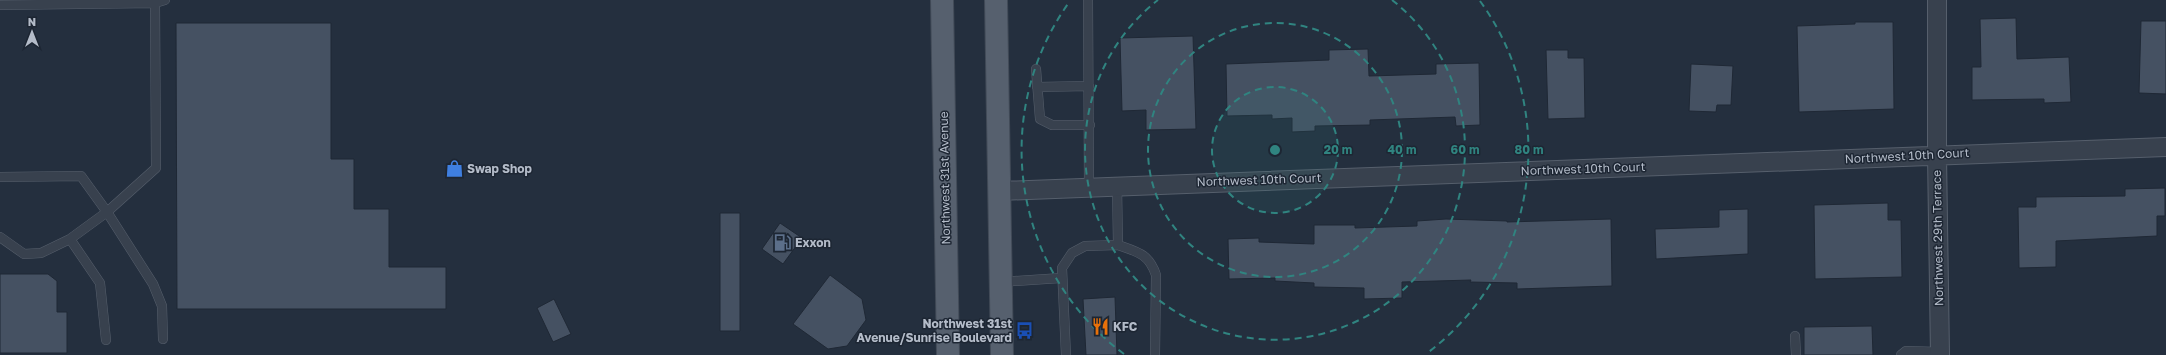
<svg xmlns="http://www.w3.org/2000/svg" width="2166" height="355" viewBox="0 0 2166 355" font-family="'Golos Text',sans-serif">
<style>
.building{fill:#455162;stroke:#1f2835}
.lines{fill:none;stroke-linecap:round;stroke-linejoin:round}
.lane-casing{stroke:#565f6c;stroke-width:10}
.street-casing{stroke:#565f6c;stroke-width:20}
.primary-casing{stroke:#414a57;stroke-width:24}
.lane{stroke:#38414e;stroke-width:9}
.street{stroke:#38414e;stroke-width:18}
.primary{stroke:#56606e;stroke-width:22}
.ring{fill:none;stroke:#308480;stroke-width:2;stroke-dasharray:7 5}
.labels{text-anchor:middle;stroke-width:3;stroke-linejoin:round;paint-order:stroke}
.street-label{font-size:12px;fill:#b4bcc9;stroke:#1d2633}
.poi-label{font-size:12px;font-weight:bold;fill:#b4bcc9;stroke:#1d2633;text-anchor:start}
.centre{fill:#308480;stroke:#1d2633;stroke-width:2}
.ring-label{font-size:12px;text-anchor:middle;font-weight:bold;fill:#308480;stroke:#1d2633;stroke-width:3;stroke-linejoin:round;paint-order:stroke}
</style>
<rect width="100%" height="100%" fill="#242f3e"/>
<path class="building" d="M 2016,18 L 2017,59 L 2069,57 L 2071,102 L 2044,103 L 2044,99 L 1972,100 L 1972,67 L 1981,67 L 1980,19 Z
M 2141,21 L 2166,21 L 2166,94 L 2139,93 Z
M 1855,22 L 1893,22 L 1894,109 L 1799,112 L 1797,26 L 1855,24 Z
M 176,23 L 331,23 L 331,159 L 354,159 L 354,209 L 389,209 L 389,267 L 446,267 L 446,309 L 177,309 Z
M 1193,36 L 1196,129 L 1146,130 L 1146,110 L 1122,111 L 1120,38 Z
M 1368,49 L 1369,76 L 1436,74 L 1436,64 L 1479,63 L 1480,125 L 1456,126 L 1455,117 L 1370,120 L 1370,125 L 1315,126 L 1315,131 L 1292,132 L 1292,118 L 1272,119 L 1272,115 L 1227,116 L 1226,64 L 1329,60 L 1329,50 Z
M 1546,50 L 1568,50 L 1568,58 L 1584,58 L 1585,118 L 1548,119 Z
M 1691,64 L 1733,66 L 1731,105 L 1717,105 L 1716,112 L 1689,111 Z
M 2165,188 L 2165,216 L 2157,216 L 2157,236 L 2056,241 L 2056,267 L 2019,268 L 2018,207 L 2036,207 L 2036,197 L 2125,196 L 2125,189 Z
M 1888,203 L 1888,220 L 1901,220 L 1902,277 L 1815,279 L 1814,205 Z
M 1748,209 L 1748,254 L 1656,259 L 1655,229 L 1719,227 L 1719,210 Z
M 720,213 L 740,213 L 740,331 L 720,331 Z
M 1446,219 L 1507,221 L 1507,222 L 1611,219 L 1612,286 L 1517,289 L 1517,283 L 1470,282 L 1471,280 L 1402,282 L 1402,298 L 1364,299 L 1364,288 L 1314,287 L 1314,283 L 1275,281 L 1275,278 L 1229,279 L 1228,239 L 1259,238 L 1259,242 L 1314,244 L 1314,225 L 1355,225 L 1355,228 L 1417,226 L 1417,221 Z
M 780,223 L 802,238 L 783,264 L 762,249 Z
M 0,274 L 48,274 L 57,281 L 57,312 L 67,312 L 67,353 L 0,353 Z
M 830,275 L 862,299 L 866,320 L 847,346 L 828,349 L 793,324 Z
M 1115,297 L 1117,355 L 1086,355 L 1083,299 Z
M 554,299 L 571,334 L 553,342 L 537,308 Z
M 1872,326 L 1873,355 L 1804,355 L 1804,327 Z"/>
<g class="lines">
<defs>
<path id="lane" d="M 155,0 L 155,3 L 165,0
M 1088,0 L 1089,189
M 0,5 L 155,3 L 156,168 L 107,212 L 153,284 L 162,306 L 163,339
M 1036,69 L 1040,119 L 1052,125 L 1090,125
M 1037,87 L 1089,86
M 0,177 L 81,176 L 107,212 L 70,239
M 1117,185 L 1118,245 C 1138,252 1149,254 1156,275 L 1155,355
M 0,237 L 24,254 L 41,253 L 70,239 L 100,283 L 106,340
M 1000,282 L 1061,278
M 1795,336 L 1796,355
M 1066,355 L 1062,268 L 1072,253 L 1085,246 L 1118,245
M 1901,355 L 1906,351 L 1940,352"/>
<path id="street" d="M 1937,0 L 1937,155 L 1940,355
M 1000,191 L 2166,147"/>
<path id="primary" d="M 942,0 L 948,355
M 996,0 L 1002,355"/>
</defs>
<use href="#lane" class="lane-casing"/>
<use href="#street" class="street-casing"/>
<use href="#primary" class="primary-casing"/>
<use href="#lane" class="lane"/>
<use href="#street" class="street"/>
<use href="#primary" class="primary"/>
</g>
<circle cx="1275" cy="150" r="63" fill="#308480" fill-opacity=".12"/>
<g class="ring">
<circle cx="1275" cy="150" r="63"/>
<circle cx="1275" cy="150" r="127"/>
<path d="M1392 0A190 190 0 1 1 1158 0"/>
<path d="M1124 354A254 254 0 0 1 1070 1M1480 1A254 254 0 0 1 1426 354"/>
</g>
<defs>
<symbol id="shop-bare" viewBox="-9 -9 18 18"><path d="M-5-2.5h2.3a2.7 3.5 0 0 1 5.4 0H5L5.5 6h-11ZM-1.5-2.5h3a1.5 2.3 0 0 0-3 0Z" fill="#3f7fe0" stroke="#1d2633" stroke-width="2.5" paint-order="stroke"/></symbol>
<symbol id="fuel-bare" viewBox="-9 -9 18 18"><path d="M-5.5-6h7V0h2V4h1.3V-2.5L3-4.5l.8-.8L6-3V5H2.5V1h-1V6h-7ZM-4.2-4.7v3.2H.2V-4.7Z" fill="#5c6f8a" stroke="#1d2633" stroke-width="2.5" paint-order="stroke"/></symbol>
<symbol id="restaurant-bare" viewBox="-9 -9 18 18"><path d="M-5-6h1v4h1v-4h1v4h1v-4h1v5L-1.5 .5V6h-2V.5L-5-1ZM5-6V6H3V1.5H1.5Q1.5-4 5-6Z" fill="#e8710a" stroke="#1d2633" stroke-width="2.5" paint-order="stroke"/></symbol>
<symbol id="bus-bare" viewBox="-9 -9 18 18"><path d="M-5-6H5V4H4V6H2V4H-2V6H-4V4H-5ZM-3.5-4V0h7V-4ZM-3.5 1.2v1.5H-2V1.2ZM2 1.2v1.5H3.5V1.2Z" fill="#1a4fb4" stroke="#1d2633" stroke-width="2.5" paint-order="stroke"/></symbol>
</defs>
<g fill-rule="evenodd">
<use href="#shop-bare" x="442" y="156" width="25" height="25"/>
<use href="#fuel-bare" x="770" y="230" width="25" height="25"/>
<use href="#restaurant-bare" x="1088" y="314" width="25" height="25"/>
<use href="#bus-bare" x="1012" y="318" width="25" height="25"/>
</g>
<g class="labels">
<g class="street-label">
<text transform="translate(1907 156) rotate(-3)" y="4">Northwest 10th Court</text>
<text transform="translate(1583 169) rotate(-2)" y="4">Northwest 10th Court</text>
<text transform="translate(945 178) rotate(-91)" y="4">Northwest 31st Avenue</text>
<text transform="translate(1259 180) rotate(-2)" y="4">Northwest 10th Court</text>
<text transform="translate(1938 238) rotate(-91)" y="4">Northwest 29th Terrace</text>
</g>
<g class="poi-label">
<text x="467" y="173">Swap Shop</text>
<text x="795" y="247">Exxon</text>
<text x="1012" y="328" text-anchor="end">Northwest 31st<tspan x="1012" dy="14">Avenue/Sunrise Boulevard</tspan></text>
<text x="1113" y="331">KFC</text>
</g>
</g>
<circle cx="1275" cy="150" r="6" class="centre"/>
<g class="ring-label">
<text x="1338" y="154">20 m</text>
<text x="1402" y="154">40 m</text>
<text x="1465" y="154">60 m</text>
<text x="1529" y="154">80 m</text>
</g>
<g transform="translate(32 32)" stroke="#1d2633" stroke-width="3" paint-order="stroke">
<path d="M0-3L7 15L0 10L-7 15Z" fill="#b4bcc9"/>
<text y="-6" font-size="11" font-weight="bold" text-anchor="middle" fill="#b4bcc9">N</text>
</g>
</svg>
